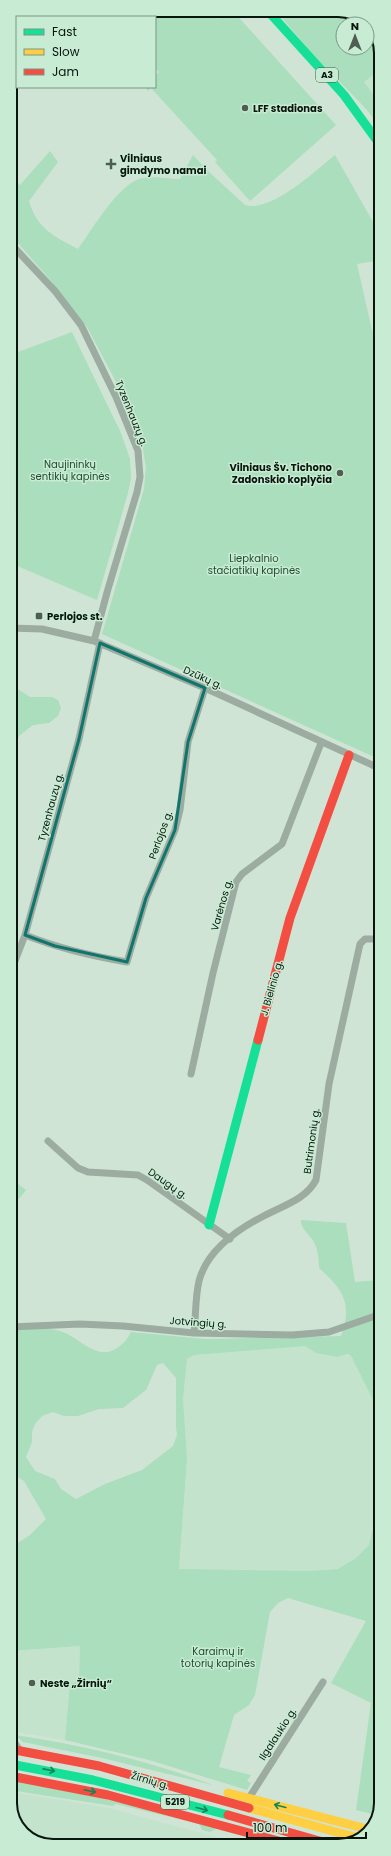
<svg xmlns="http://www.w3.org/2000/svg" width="391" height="1856" viewBox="0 0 391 1856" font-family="Poppins,sans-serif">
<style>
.built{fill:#c3e3cd}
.green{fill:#aadebc;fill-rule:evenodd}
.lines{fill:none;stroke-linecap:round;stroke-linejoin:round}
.street{stroke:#9caca0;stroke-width:7}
.fast{stroke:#16e098;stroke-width:9}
.slow{stroke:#ffcf43;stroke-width:9}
.jam{stroke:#f24e42;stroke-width:9}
.oneway{stroke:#108559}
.marked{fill:none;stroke:#0f766e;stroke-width:3;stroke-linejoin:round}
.poi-dot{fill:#4f5d53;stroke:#c8ecd3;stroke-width:1.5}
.labels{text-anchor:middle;stroke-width:3;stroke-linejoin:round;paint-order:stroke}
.shield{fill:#c8ecd3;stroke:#425648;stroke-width:1}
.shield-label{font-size:9px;font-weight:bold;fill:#09150d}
.poi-label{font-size:10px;font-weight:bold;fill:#09150d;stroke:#c8ecd3;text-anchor:start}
.street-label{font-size:10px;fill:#09150d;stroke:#c8ecd3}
.park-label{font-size:10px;fill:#214b32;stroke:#c8ecd3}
.rim{fill:none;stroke:#09150d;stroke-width:2}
</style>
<rect width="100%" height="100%" fill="#d0e4d6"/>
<path class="built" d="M 53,10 L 70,11 L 56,17 L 36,17 Z
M 381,69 L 381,105 L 363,82 Z
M 305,1346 L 316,1353 L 337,1357 L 343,1355 L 351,1356 L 375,1404 L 381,1409 L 381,1480 L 373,1486 L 376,1517 L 369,1546 L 356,1558 L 338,1569 L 309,1571 L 179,1570 L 187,1459 L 183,1399 L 187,1359 L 194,1355 Z
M 80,1646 L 79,1682 L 70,1683 L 65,1740 L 10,1731 L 10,1651 Z
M 10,1792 L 110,1808 L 248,1846 L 47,1846 L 23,1834 L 10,1809 Z"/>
<path class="green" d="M 147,10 L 210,10 L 218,19 L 228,10 L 232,10 L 336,125 L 250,201 L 215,162 L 217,160 L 151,88 L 148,91 L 145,87 L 155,87 L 155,76 L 159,72 L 155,68 L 155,17 L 139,17 Z
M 275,10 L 344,10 L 368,22 L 381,47 L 381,69 L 364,82 L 381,105 L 381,130 C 368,108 355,98 339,81 C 316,59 296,34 275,10 ZM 343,24 L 367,24 L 367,48 L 343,48 Z
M 50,151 L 58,162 L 29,201 C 37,229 54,236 78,249 C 92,230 120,181 143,178 C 154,176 169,179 180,179 L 193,155 L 207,170 L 245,205 C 271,213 315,171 335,155 L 381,236 L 381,260 L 357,264 L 372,330 L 381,347 L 381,760 L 102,634 L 144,489 L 146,467 L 142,445 L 115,380 L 87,327 L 52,282 L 10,234 L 10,178 L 20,185 Z
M 72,332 L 121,433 L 130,459 L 131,478 L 128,493 L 97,600 L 10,563 L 10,355 Z
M 10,684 L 30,697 L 52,697 L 58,700 L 61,708 L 58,716 L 49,723 L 33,725 L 19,736 L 10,765 Z
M 10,1181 L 14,1181 L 26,1190 L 10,1210 Z
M 301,1220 L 346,1223 L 355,1282 L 381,1280 L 381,1409 L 375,1404 L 351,1356 L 348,1354 L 337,1357 L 316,1353 L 305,1346 L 194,1355 L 187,1359 L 183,1399 L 187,1459 L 179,1569 L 309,1571 L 338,1569 L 356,1558 L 369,1545 L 376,1517 L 373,1485 L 381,1480 L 381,1804 L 377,1815 L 356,1810 L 371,1703 L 331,1683 L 366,1621 L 288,1598 L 278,1603 L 270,1612 L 255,1695 L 249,1705 L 234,1715 L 219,1767 L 251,1775 L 247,1781 L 251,1783 L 247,1790 L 149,1760 L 65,1740 L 70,1683 L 79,1682 L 80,1646 L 10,1651 L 10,1548 L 30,1535 L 46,1519 L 24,1481 L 10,1472 L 12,1428 L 10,1328 C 25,1329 42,1327 56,1330 C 77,1333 95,1363 117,1348 C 124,1343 127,1340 131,1332 L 205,1339 L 341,1336 C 353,1304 343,1289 319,1268 C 319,1259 318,1250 314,1242 C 310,1235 300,1228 301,1220 ZM 163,1363 L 176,1378 L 176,1427 L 177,1435 L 173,1446 L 142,1470 L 105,1484 L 76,1499 L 61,1489 L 55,1479 L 35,1471 L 26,1457 L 32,1442 L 32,1432 L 35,1424 L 42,1416 L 53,1412 L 64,1416 L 78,1416 L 99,1409 L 123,1408 L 146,1390 L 157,1365 Z
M 15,1735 C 83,1745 149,1761 213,1785 L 102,1758 L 23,1742 Z
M 18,1782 C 107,1796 195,1822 282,1846 L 216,1829 L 210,1832 L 202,1830 L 199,1824 L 116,1804 L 113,1806 L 16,1791 L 13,1786 L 14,1783 Z"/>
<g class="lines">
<path class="street" d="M 81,17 L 95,10
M 12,47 L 17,45
M 10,243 L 55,291 L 81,325 L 116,397 L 138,451 L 140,477 L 137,492 L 108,589 L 94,641
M 10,628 L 42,629 L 94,641 L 205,688 L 381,769
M 25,935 C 58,948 91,956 127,962 L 146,898 L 175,830 L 180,810 L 188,742 L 205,688
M 10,974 L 25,935 L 79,739 L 100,643
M 191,1074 L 213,973 L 236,882 L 242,874 L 282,844 L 321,743
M 48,1141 L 78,1168 L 88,1172 L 138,1175 L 147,1180 L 230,1239
M 10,1327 L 80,1324 L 123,1326 L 194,1333 L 292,1335 L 329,1332 L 381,1314
M 194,1333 C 196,1316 195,1298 199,1281 C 208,1246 247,1223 278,1209 C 293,1202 308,1195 316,1180 L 329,1084 L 360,944 L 365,939 L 381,939
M 10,1736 L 19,1749
M 249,1798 L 323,1682"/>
<path class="fast" d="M 267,10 L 344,95 L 381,146
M 209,1225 L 258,1040
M 10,1764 L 93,1780 L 228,1815"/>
<path class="slow" d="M 228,1793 L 371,1830
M 249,1808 L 358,1838"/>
<path class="jam" d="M 258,1040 L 290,918 L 349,755
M 10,1749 L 99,1766 L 249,1808
M 10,1776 L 108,1795 L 297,1846
M 228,1815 L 337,1846"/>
</g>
<defs><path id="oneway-shaft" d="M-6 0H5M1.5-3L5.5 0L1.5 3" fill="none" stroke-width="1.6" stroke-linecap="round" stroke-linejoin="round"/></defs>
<g class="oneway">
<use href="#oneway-shaft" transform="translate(49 1770) rotate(11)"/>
<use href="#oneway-shaft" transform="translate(90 1791) rotate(12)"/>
<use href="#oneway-shaft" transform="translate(280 1806) rotate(-165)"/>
<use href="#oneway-shaft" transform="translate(202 1809) rotate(15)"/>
</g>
<path class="marked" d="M 100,643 L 205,688 L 188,742 L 175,830 L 146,898 L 127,962 L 55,946 L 25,935 L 79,739 Z"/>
<g class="poi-dot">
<circle cx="245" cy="108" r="4"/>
<path d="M109 158h4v4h4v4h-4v4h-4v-4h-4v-4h4z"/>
<circle cx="340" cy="473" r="4"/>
<rect x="35" y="612" width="8" height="8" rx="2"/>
<circle cx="32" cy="1683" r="4"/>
</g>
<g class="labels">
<g class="shield">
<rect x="316" y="68" width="22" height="14" rx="3"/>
<rect x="161" y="1795" width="28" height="14" rx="3"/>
</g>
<g class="shield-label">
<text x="327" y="78">A3</text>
<text x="175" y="1805">5219</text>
</g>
<g class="poi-label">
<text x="253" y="112">LFF stadionas</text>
<text x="120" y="162">Vilniaus<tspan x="120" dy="12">gimdymo namai</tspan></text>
<text x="332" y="471" text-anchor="end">Vilniaus Šv. Tichono<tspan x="332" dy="12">Zadonskio koplyčia</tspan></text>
<text x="47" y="620">Perlojos st.</text>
<text x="40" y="1687">Neste „Žirnių“</text>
</g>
<g class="street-label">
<text transform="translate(132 413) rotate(68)" y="4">Tyzenhauzų g.</text>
<text transform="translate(203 677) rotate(24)" y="4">Dzūkų g.</text>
<text transform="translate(50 807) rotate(-75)" y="4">Tyzenhauzų g.</text>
<text transform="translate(160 835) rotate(-70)" y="4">Perlojos g.</text>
<text transform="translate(221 905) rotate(-74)" y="4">Varėnos g.</text>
<text transform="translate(271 988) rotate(-74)" y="4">J. Bielinio g.</text>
<text transform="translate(311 1141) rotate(-82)" y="4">Butrimonių g.</text>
<text transform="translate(168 1183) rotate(35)" y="4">Daugų g.</text>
<text transform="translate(198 1322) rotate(4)" y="4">Jotvingių g.</text>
<text transform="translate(277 1734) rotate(-57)" y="4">Ilgalaukio g.</text>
<text transform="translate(150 1780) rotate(16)" y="4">Žirnių g.</text>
</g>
<g class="park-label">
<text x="70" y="468">Naujininkų<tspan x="70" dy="12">sentikių kapinės</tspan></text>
<text x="254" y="562">Liepkalnio<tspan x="254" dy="12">stačiatikių kapinės</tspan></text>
<text x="218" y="1655">Karaimų ir<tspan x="218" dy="12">totorių kapinės</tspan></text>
</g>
</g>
<path d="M0 0H391V1856H0ZM53 17H338A36 36 0 0 1 374 53V1803A36 36 0 0 1 338 1839H53A36 36 0 0 1 17 1803V53A36 36 0 0 1 53 17Z" fill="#c8ecd3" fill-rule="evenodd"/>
<path class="rim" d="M53 17H338A36 36 0 0 1 374 53V1803A36 36 0 0 1 338 1839H53A36 36 0 0 1 17 1803V53A36 36 0 0 1 53 17Z"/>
<rect x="16" y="16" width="140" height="72" fill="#c8ecd3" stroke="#7c9684"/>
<rect x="24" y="29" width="20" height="6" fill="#16e098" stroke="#7c9684"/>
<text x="52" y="36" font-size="12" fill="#09150d">Fast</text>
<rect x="24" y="49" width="20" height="6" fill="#ffcf43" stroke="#7c9684"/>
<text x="52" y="56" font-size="12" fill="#09150d">Slow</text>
<rect x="24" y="69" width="20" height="6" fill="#f24e42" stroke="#7c9684"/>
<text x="52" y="76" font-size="12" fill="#09150d">Jam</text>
<g transform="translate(355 36)"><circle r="19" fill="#c8ecd3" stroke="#7c9684"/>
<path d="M0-3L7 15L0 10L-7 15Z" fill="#4f5d53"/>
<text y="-6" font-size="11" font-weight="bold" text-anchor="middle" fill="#09150d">N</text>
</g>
<path d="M247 1832v6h119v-6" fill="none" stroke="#09150d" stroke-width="2"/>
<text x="253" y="1832" font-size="12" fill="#09150d" stroke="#c8ecd3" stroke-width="3" paint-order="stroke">100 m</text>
</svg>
